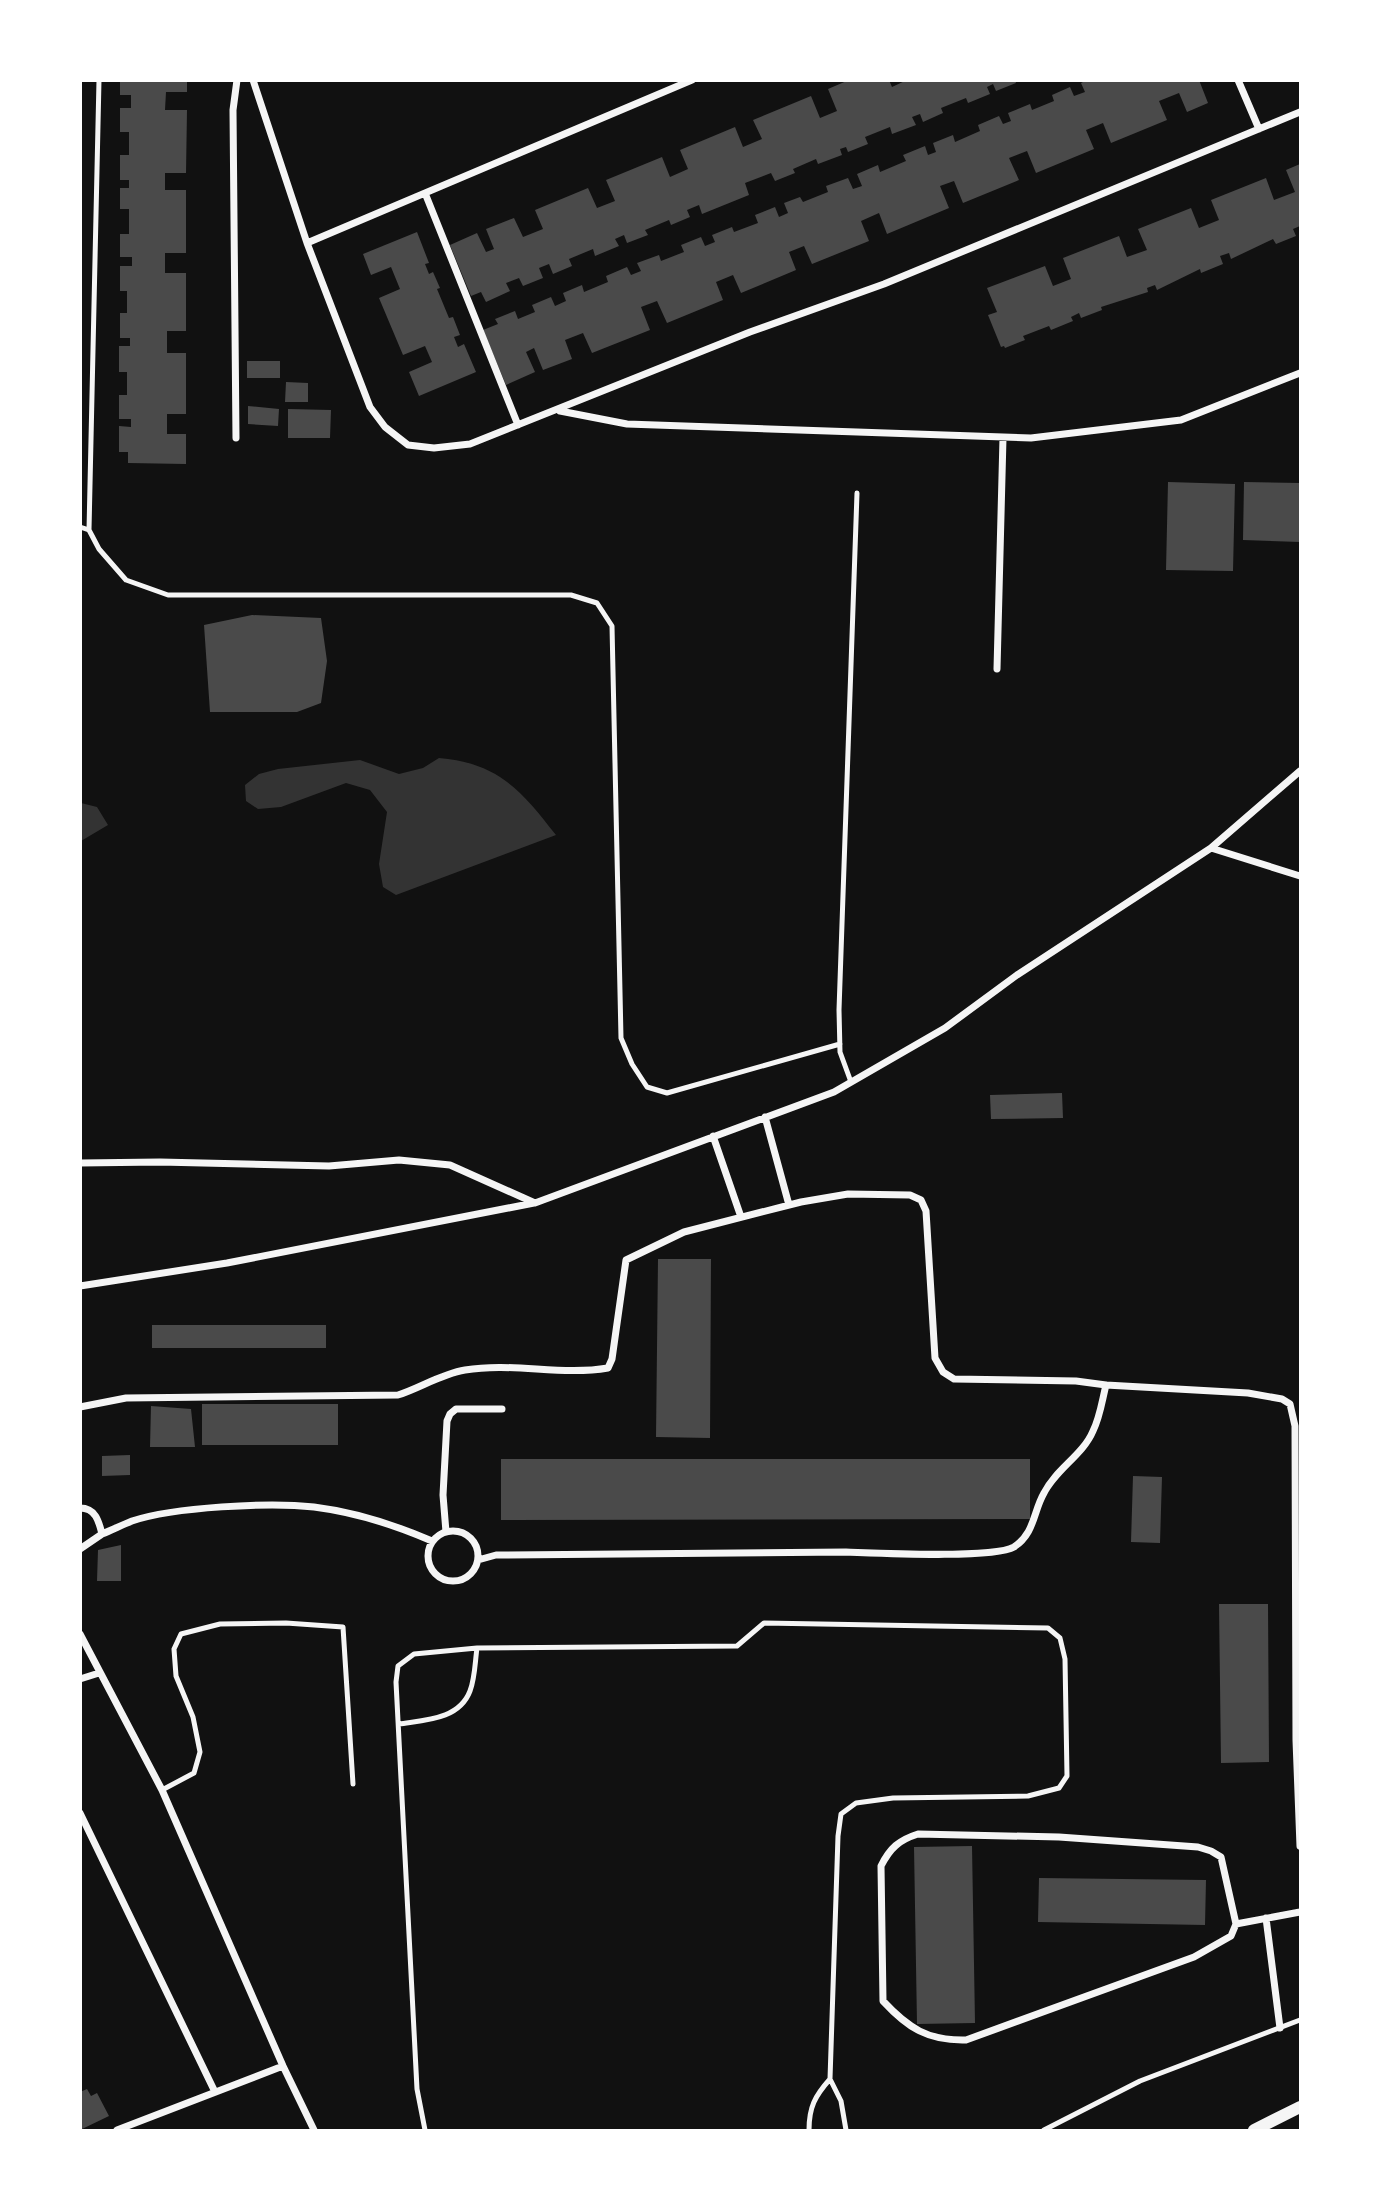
<svg xmlns="http://www.w3.org/2000/svg" width="1381" height="2211" viewBox="0 0 1381 2211" font-family="'Work Sans',sans-serif">
<style>
.water{fill:#333}
.building{fill:#4a4a4a}
.lines{fill:none;stroke-linecap:round;stroke-linejoin:round}
.service{stroke:#f5f5f5;stroke-width:5}
.minor{stroke:#f5f5f5;stroke-width:7}
.tertiary{stroke:#f5f5f5;stroke-width:12}
</style>
<rect width="100%" height="100%" fill="#111"/>
<path class="water" d="M 439,758 C 498,763 521,790 556,835 L 396,895 L 383,887 L 379,864 L 387,812 L 370,790 L 346,783 L 281,807 L 258,809 L 246,801 L 245,785 L 259,774 L 278,769 L 360,760 L 399,774 L 423,768 Z
M 81,803 L 97,807 L 108,825 L 81,841 Z"/>
<path class="building" d="M 120,80 L 187,80 L 187,92 L 166,92 L 165,110 L 187,110 L 186,173 L 165,173 L 165,190 L 186,190 L 186,253 L 165,253 L 165,273 L 186,273 L 186,331 L 167,331 L 167,353 L 186,353 L 186,414 L 167,414 L 167,434 L 186,434 L 186,464 L 128,463 L 128,452 L 119,452 L 119,426 L 131,427 L 131,419 L 119,419 L 119,395 L 127,395 L 127,372 L 119,372 L 119,346 L 130,346 L 130,338 L 120,338 L 120,313 L 127,313 L 127,291 L 120,291 L 120,266 L 132,266 L 132,257 L 120,257 L 120,234 L 129,234 L 129,209 L 120,209 L 120,188 L 129,188 L 129,180 L 120,180 L 120,155 L 129,155 L 129,132 L 120,132 L 120,108 L 131,108 L 131,95 L 120,95 Z
M 849,80 L 889,80 L 892,87 L 907,80 L 1015,80 L 1016,83 L 996,91 L 993,84 L 987,87 L 990,94 L 968,103 L 966,98 L 941,108 L 943,113 L 923,122 L 920,114 L 912,117 L 916,125 L 892,134 L 890,127 L 865,137 L 868,144 L 848,152 L 846,147 L 840,149 L 842,155 L 818,164 L 816,159 L 793,169 L 795,173 L 775,181 L 771,173 L 745,183 L 749,195 L 702,214 L 699,205 L 687,210 L 690,217 L 671,225 L 669,220 L 645,230 L 648,235 L 627,243 L 624,235 L 615,239 L 619,246 L 595,256 L 593,249 L 569,259 L 572,266 L 553,274 L 549,264 L 539,268 L 543,278 L 523,286 L 519,278 L 506,283 L 510,291 L 486,302 L 481,292 L 471,296 L 450,245 L 477,233 L 486,252 L 494,249 L 486,229 L 514,218 L 523,237 L 543,229 L 535,210 L 588,188 L 597,208 L 615,201 L 606,180 L 662,157 L 670,177 L 688,169 L 680,150 L 735,127 L 743,147 L 762,139 L 753,120 L 811,96 L 820,118 L 837,111 L 828,89 Z
M 1087,80 L 1199,80 L 1208,103 L 1187,112 L 1179,93 L 1159,101 L 1167,120 L 1111,143 L 1103,123 L 1086,130 L 1094,149 L 1036,173 L 1027,151 L 1009,158 L 1019,180 L 963,203 L 954,181 L 940,186 L 949,208 L 887,234 L 879,213 L 861,221 L 869,241 L 812,264 L 804,246 L 789,252 L 796,270 L 741,293 L 733,275 L 716,282 L 723,300 L 667,323 L 657,301 L 641,307 L 650,330 L 592,353 L 583,333 L 565,340 L 572,359 L 543,370 L 534,348 L 526,352 L 535,372 L 506,385 L 483,330 L 498,324 L 495,319 L 515,311 L 518,319 L 535,312 L 532,305 L 551,297 L 555,306 L 566,301 L 563,293 L 582,285 L 584,292 L 608,282 L 606,276 L 627,267 L 631,275 L 641,271 L 637,263 L 659,255 L 661,261 L 684,252 L 681,245 L 701,237 L 705,246 L 715,242 L 712,235 L 732,227 L 734,232 L 758,223 L 755,215 L 775,207 L 779,217 L 788,213 L 784,203 L 800,197 L 803,202 L 828,192 L 826,186 L 848,178 L 853,189 L 862,186 L 857,174 L 878,165 L 880,172 L 906,161 L 903,155 L 925,146 L 928,155 L 936,152 L 933,143 L 953,135 L 955,142 L 980,131 L 978,125 L 999,116 L 1003,124 L 1011,121 L 1008,113 L 1030,104 L 1032,110 L 1054,101 L 1052,95 L 1070,87 L 1074,96 L 1085,92 L 1081,83 Z
M 1300,164 L 1300,226 L 1293,229 L 1296,236 L 1276,244 L 1273,239 L 1231,259 L 1229,253 L 1220,256 L 1223,264 L 1201,273 L 1200,269 L 1157,290 L 1155,285 L 1147,288 L 1148,292 L 1101,307 L 1102,310 L 1081,318 L 1079,313 L 1071,317 L 1073,321 L 1051,330 L 1049,326 L 1023,336 L 1025,340 L 1005,348 L 1004,346 L 1001,347 L 988,315 L 997,312 L 987,288 L 1045,266 L 1053,286 L 1071,279 L 1063,258 L 1119,236 L 1127,257 L 1147,250 L 1138,229 L 1191,208 L 1199,228 L 1219,220 L 1211,200 L 1266,178 L 1274,200 L 1295,192 L 1286,170 Z
M 417,232 L 429,263 L 425,264 L 429,274 L 433,272 L 440,288 L 437,289 L 449,318 L 453,317 L 460,335 L 454,337 L 458,347 L 464,344 L 476,372 L 419,396 L 409,372 L 432,362 L 425,346 L 403,355 L 379,298 L 400,289 L 391,267 L 371,275 L 363,254 Z
M 247,361 L 280,361 L 280,378 L 247,378 Z
M 286,382 L 308,383 L 308,402 L 285,402 Z
M 248,406 L 279,409 L 278,426 L 248,424 Z
M 288,409 L 331,410 L 330,438 L 288,438 Z
M 1168,482 L 1235,484 L 1233,571 L 1166,570 Z
M 1244,482 L 1300,483 L 1300,542 L 1243,540 Z
M 252,615 L 321,618 L 327,661 L 321,703 L 297,712 L 210,712 L 204,625 Z
M 1062,1093 L 1063,1118 L 991,1119 L 990,1095 Z
M 658,1259 L 711,1259 L 710,1438 L 656,1437 Z
M 152,1325 L 326,1325 L 326,1348 L 152,1348 Z
M 202,1404 L 338,1404 L 338,1445 L 202,1445 Z
M 151,1406 L 191,1409 L 195,1447 L 150,1447 Z
M 130,1455 L 130,1475 L 102,1476 L 102,1456 Z
M 501,1459 L 1030,1459 L 1030,1519 L 501,1520 Z
M 1133,1476 L 1162,1477 L 1160,1543 L 1131,1542 Z
M 121,1545 L 121,1581 L 97,1581 L 98,1550 Z
M 1219,1604 L 1268,1604 L 1269,1762 L 1221,1763 Z
M 972,1846 L 975,2023 L 917,2024 L 914,1847 Z
M 1039,1878 L 1206,1880 L 1205,1925 L 1038,1922 Z
M 87,2089 L 91,2096 L 97,2093 L 109,2116 L 80,2130 L 80,2092 Z"/>
<g class="lines">
<path class="service" d="M 80,527 L 89,530 L 99,549 L 126,580 L 168,595 L 571,595 L 597,603 L 612,626 L 621,1038 L 632,1064 L 647,1087 L 667,1093 L 840,1044
M 89,530 L 99,80
M 851,1082 L 840,1052 L 839,1010 L 857,493
M 399,1724 C 424,1720 459,1720 470,1691 C 475,1678 475,1662 477,1648
M 162,1790 L 194,1773 L 200,1752 L 193,1717 L 176,1676 L 174,1649 L 181,1634 L 220,1624 L 286,1623 L 343,1627 L 353,1784
M 425,2130 L 417,2089 L 396,1682 L 398,1666 L 414,1654 L 477,1648 L 737,1646 L 764,1623 L 1048,1628 L 1060,1638 L 1065,1659 L 1067,1776 L 1059,1788 L 1028,1796 L 893,1798 L 856,1803 L 841,1814 L 838,1836 L 830,2079 L 841,2101 L 846,2130
M 809,2130 C 809,2107 815,2096 830,2079
M 1044,2130 L 1140,2081 L 1300,2020"/>
<path class="minor" d="M 253,80 L 307,243 L 370,407 L 385,427 L 408,445 L 434,448 L 470,444 L 750,332 L 884,284 L 1300,112
M 1238,80 L 1259,129
M 425,193 L 518,425
M 307,243 L 692,80
M 560,411 L 627,424 L 1031,438 L 1181,420 L 1300,373
M 236,438 L 233,110 L 237,80
M 997,669 L 1003,438
M 1211,848 L 1300,876
M 765,1117 L 789,1205
M 713,1136 L 741,1217
M 80,1163 L 160,1162 L 329,1166 L 399,1160 L 450,1165 L 535,1203 L 834,1092 L 945,1028 L 1017,975 L 1211,848 L 1300,771
M 80,1286 L 227,1263 L 534,1203
M 80,1407 L 126,1398 L 398,1395 C 420,1388 441,1374 465,1370 C 512,1362 561,1376 608,1368 L 612,1359 L 626,1260 L 684,1232 L 801,1202 L 848,1194 L 910,1195 L 921,1200 L 926,1211 L 935,1358 L 943,1372 L 954,1379 L 1076,1381 L 1106,1385 L 1248,1393 L 1282,1399 L 1290,1404 L 1295,1426 L 1296,1740 L 1300,1846
M 80,1508 C 96,1508 99,1522 102,1534 L 80,1549
M428 1556a25 25 0 1 1 50 0a25 25 0 1 1-50 0Z
M 446,1532 L 443,1495 L 447,1421 L 450,1414 L 456,1409 L 502,1409
M 102,1534 C 112,1530 122,1525 132,1521 C 174,1507 269,1502 314,1507 C 354,1512 395,1525 432,1541
M 478,1560 L 496,1555 C 612,1553 729,1552 846,1552 C 876,1553 994,1559 1014,1547 C 1035,1533 1033,1512 1044,1493 C 1056,1469 1083,1455 1093,1431 C 1100,1417 1102,1401 1106,1385
M 80,1634 L 162,1790 L 283,2066 L 314,2130
M 80,1679 L 99,1673
M 80,1813 L 215,2092
M 918,1834 L 1059,1837 L 1198,1847 L 1211,1851 L 1221,1857 L 1236,1924 L 1231,1936 L 1194,1957 L 966,2040 C 928,2041 908,2028 883,2001 L 881,1866 C 890,1848 899,1840 918,1834 Z
M 1266,1918 L 1280,2028
M 1236,1924 L 1300,1912
M 117,2130 L 283,2066"/>
<path class="tertiary" d="M 1254,2130 L 1300,2107"/>
</g>
<rect width="1381" height="2211" fill="none" stroke="#ffffff" stroke-width="164"/>
</svg>
